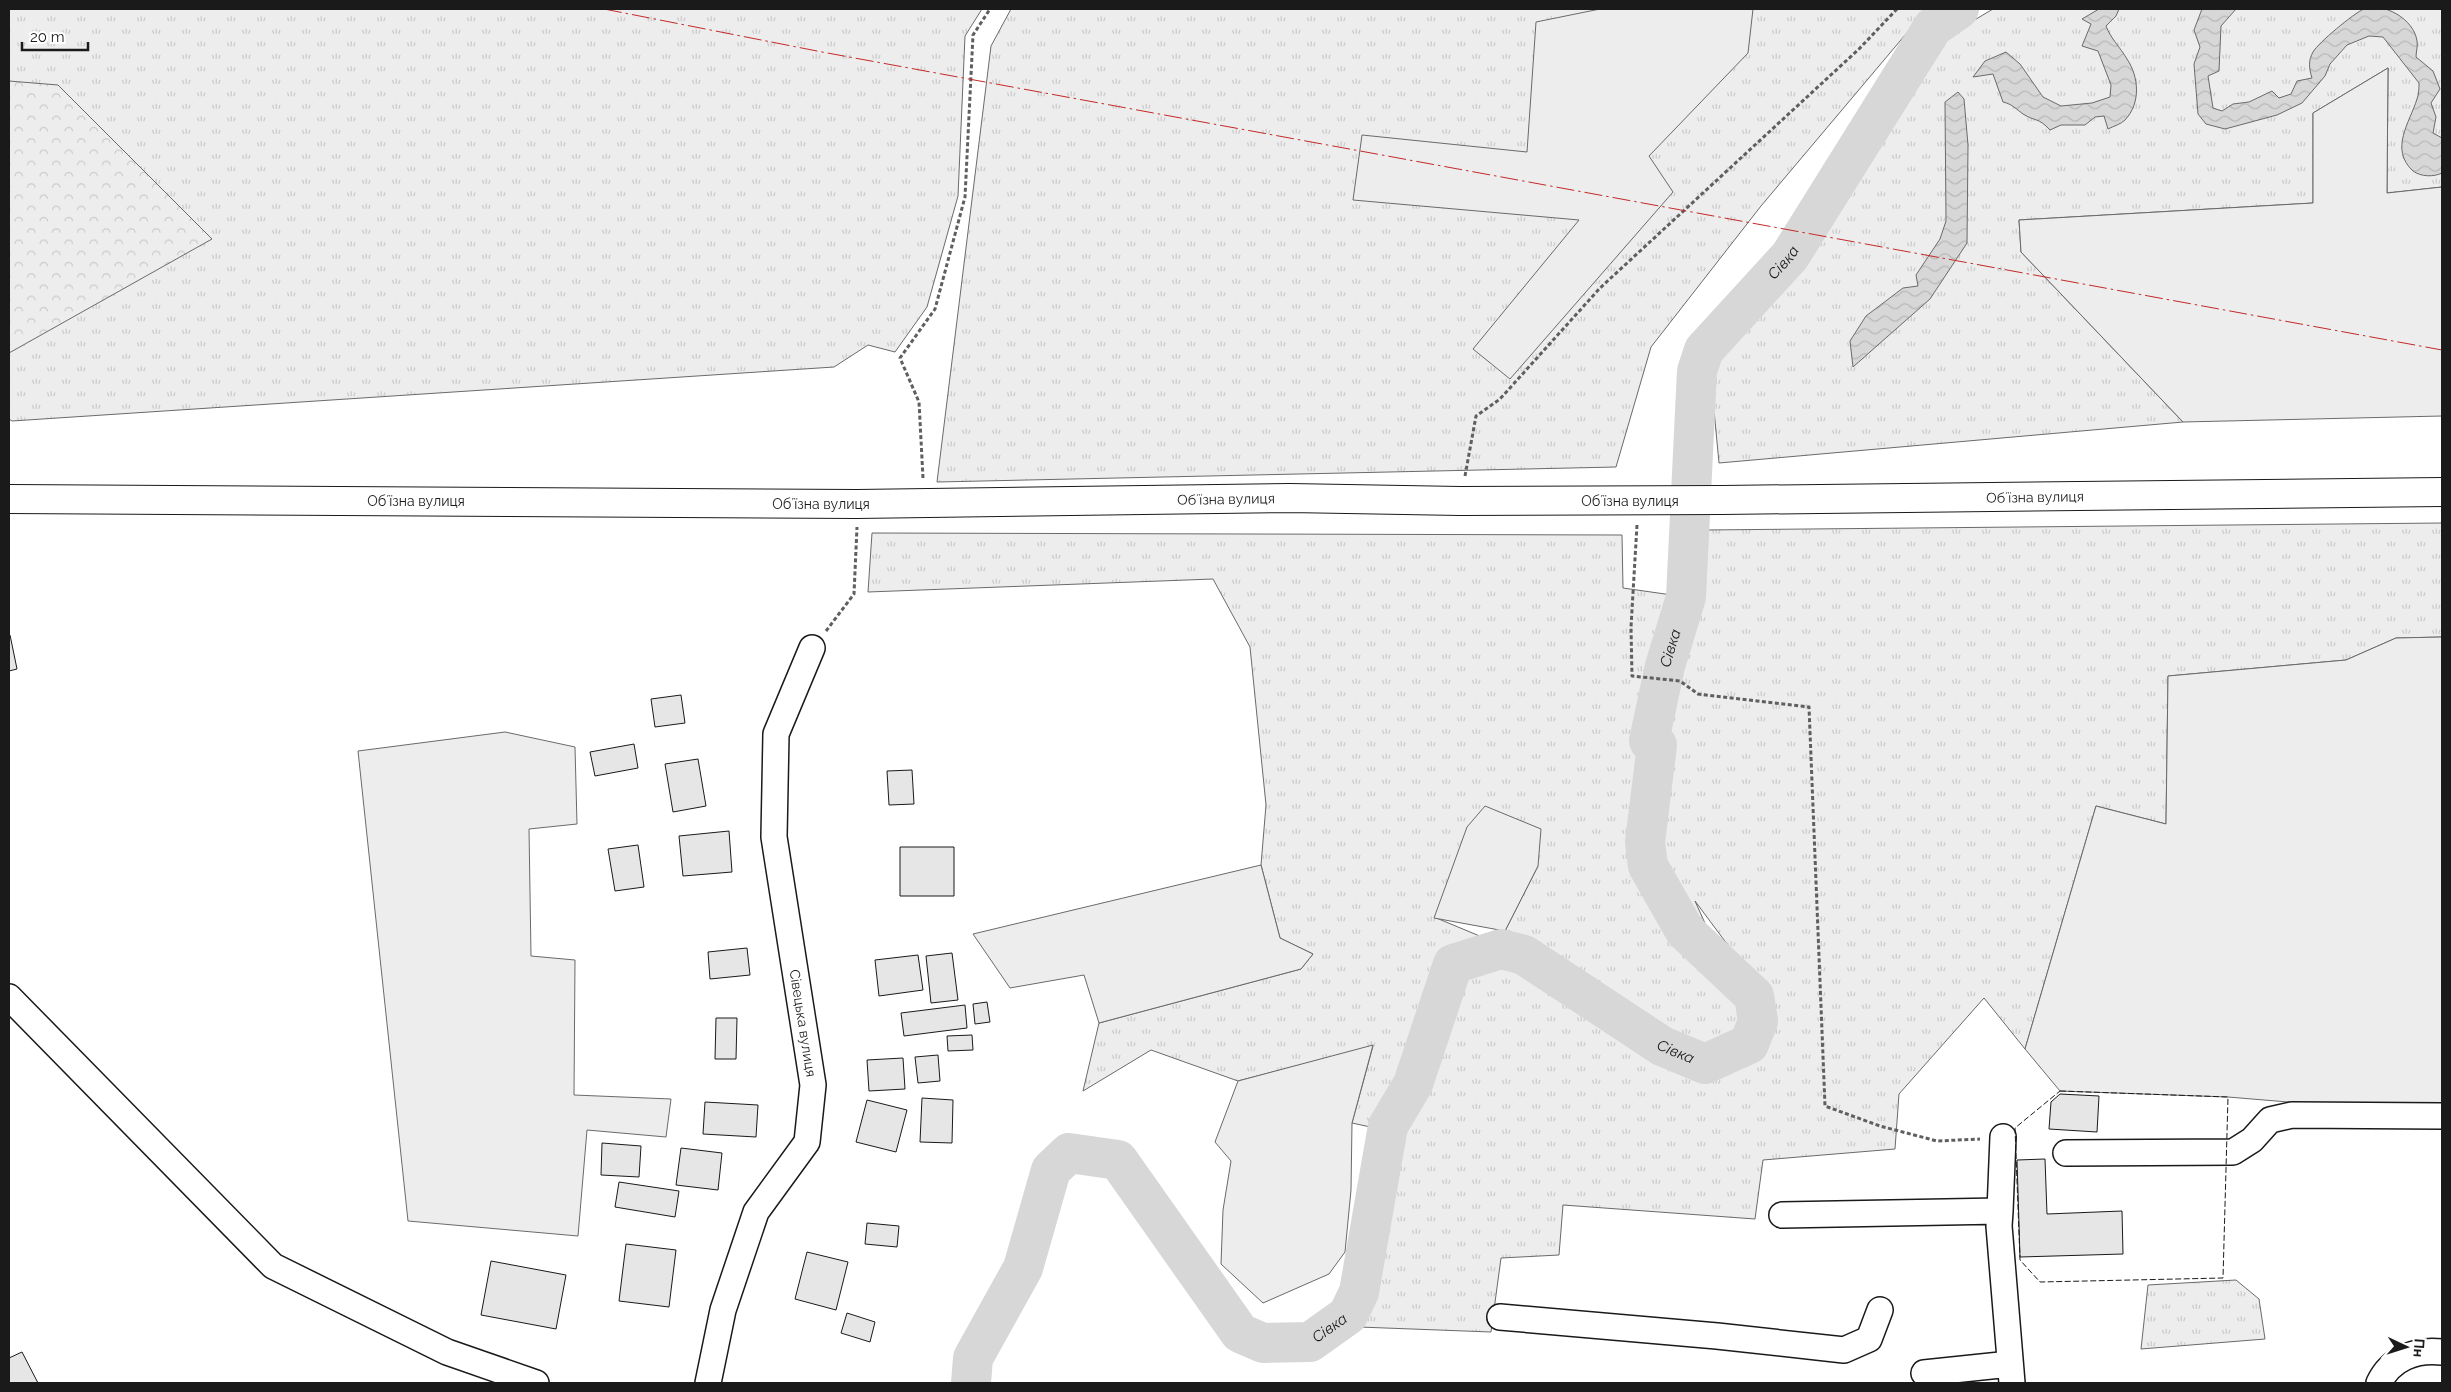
<svg xmlns="http://www.w3.org/2000/svg" width="2451" height="1392" viewBox="0 0 2451 1392" font-family="Raleway,sans-serif">
<style>
.grass{fill:url(#grass-tufts);stroke:#6a6a6a}
.forest{fill:url(#forest-crowns);stroke:#6a6a6a}
.built{fill:#ededed;stroke:#6a6a6a}
.water{fill:url(#water-waves);stroke:#6a6a6a}
.lines{fill:none;stroke-linecap:round;stroke-linejoin:round}
.river{stroke:#d7d7d7;stroke-width:40}
.building{fill:#e6e6e6;stroke:#1a1a1a}
.minor-casing{stroke:#1a1a1a;stroke-width:28}
.major-casing{stroke:#1a1a1a;stroke-width:30}
.path{stroke:#5f5f5f;stroke-width:3;stroke-dasharray:4 2.5;stroke-linecap:butt}
.minor{stroke:#fff;stroke-width:25}
.major{stroke:#fff;stroke-width:28}
.fence{stroke:#1a1a1a;stroke-width:1;stroke-dasharray:6 2.5;stroke-linecap:butt}
.power{stroke:#c62828;stroke-width:1;stroke-dasharray:18 4 2.5 4;stroke-linecap:butt}
.labels{text-anchor:middle;stroke-width:4;stroke-linejoin:round;paint-order:stroke}
.street-label{font-size:14px;fill:#1a1a1a;stroke:#fff}
.water-label{font-size:15px;font-style:italic;fill:#1a1a1a;stroke:#fff}
</style>
<defs>
<pattern id="grass-tufts" width="24" height="20" patternUnits="userSpaceOnUse" patternTransform="scale(1.25)"><rect width="24" height="20" fill="#ededed"/><path d="M3 7l-1-3M5 7V3M7 7l1-3M15 17l-1-3M17 17v-4M19 17l1-3" fill="none" stroke="#cbcbcb"/></pattern>
<pattern id="forest-crowns" width="20" height="18" patternUnits="userSpaceOnUse" patternTransform="scale(1.25)"><rect width="20" height="18" fill="#ededed"/><path d="M2 6a3 3 0 1 1 6 0M12 15a3 3 0 1 1 6 0" fill="none" stroke="#cbcbcb"/></pattern>
<pattern id="water-waves" width="16" height="10" patternUnits="userSpaceOnUse" patternTransform="scale(1.25)"><rect width="16" height="10" fill="#d7d7d7"/><path d="M0 5q4-4 8 0t8 0" fill="none" stroke="#b8b8b8"/></pattern>
</defs>
<rect width="100%" height="100%" fill="#fff"/>
<path class="grass" d="M 9,9 L 982,9 L 965,36 L 958,196 L 927,307 L 895,352 L 868,345 L 834,367 L 12,421 L 9,419 Z
M 1011,9 L 1927,9 L 1761,206 L 1651,347 L 1616,467 L 937,482 L 991,46 Z
M 1993,9 L 2442,9 L 2442,187 L 2387,193 L 2388,68 L 2313,113 L 2313,203 L 2019,220 L 2021,252 L 2183,422 L 1719,463 L 1711,379 L 1720,360 L 1802,268 L 1939,41 Z
M 2442,523 L 2442,637 L 2396,638 L 2346,660 L 2168,676 L 2166,824 L 2096,806 L 2025,1049 L 1984,998 L 1899,1094 L 1895,1149 L 1763,1160 L 1755,1219 L 1563,1205 L 1559,1255 L 1501,1258 L 1491,1332 L 1359,1327 L 1397,1133 L 1420,1090 L 1460,973 L 1505,964 L 1697,1075 L 1758,1056 L 1762,991 L 1695,901 L 1739,999 L 1739,1032 L 1706,1051 L 1505,931 L 1538,866 L 1434,917 L 1482,937 L 1451,955 L 1403,1082 L 1375,1128 L 1352,1123 L 1373,1046 L 1238,1081 L 1151,1050 L 1083,1091 L 1099,1023 L 1301,969 L 1313,954 L 1280,938 L 1261,865 L 1266,805 L 1250,647 L 1213,579 L 868,592 L 872,533 L 1622,535 L 1623,588 L 1672,595 L 1648,696 L 1669,702 L 1697,602 L 1704,530 Z
M 2236,1280 L 2259,1299 L 2265,1339 L 2141,1349 L 2148,1285 Z"/>
<path class="forest" d="M 9,81 L 58,85 L 212,239 L 9,353 Z"/>
<path class="built" d="M 1600,9 L 1753,9 L 1748,53 L 1649,156 L 1673,192 L 1510,379 L 1473,349 L 1579,220 L 1353,200 L 1362,135 L 1527,152 L 1536,22 Z
M 2388,68 L 2387,193 L 2442,187 L 2442,416 L 2183,422 L 2021,252 L 2019,220 L 2313,203 L 2313,113 Z
M 2442,637 L 2442,1108 L 2300,1103 L 2228,1097 L 2060,1091 L 2025,1049 L 2096,806 L 2166,824 L 2168,676 L 2346,660 L 2396,638 Z
M 505,732 L 575,747 L 577,824 L 529,829 L 531,956 L 575,960 L 574,1095 L 671,1099 L 666,1137 L 587,1130 L 578,1236 L 408,1221 L 358,751 Z
M 1485,806 L 1541,829 L 1538,866 L 1505,931 L 1434,918 L 1467,827 Z
M 1261,865 L 1280,938 L 1313,954 L 1301,969 L 1099,1023 L 1084,975 L 1010,988 L 973,934 Z
M 1373,1045 L 1352,1123 L 1351,1190 L 1345,1252 L 1329,1274 L 1263,1303 L 1221,1264 L 1223,1210 L 1231,1161 L 1215,1142 L 1238,1081 Z"/>
<path class="water" d="M 2099,9 L 2119,9 L 2116,16 L 2106,26 C 2111,39 2120,47 2127,59 C 2139,77 2141,103 2125,120 C 2121,124 2114,126 2108,129 L 2104,116 L 2095,117 L 2085,125 L 2061,125 L 2050,130 C 2038,117 2036,122 2023,114 C 2016,109 2012,104 2003,102 L 1993,74 L 1973,77 L 1985,61 L 2006,52 L 2020,64 L 2043,97 L 2061,106 L 2092,103 L 2110,97 L 2111,85 L 2098,51 L 2082,46 L 2091,24 L 2082,19 Z
M 2202,9 L 2236,9 L 2221,26 L 2219,71 L 2208,76 L 2213,108 L 2222,111 L 2233,104 L 2249,102 L 2272,91 L 2279,98 L 2291,94 L 2297,81 L 2312,78 C 2309,68 2308,61 2313,52 C 2318,43 2354,13 2364,9 C 2384,2 2414,19 2417,41 C 2418,46 2416,52 2416,57 L 2433,71 L 2440,89 L 2431,103 L 2436,117 L 2433,133 L 2442,138 L 2442,173 C 2434,177 2421,177 2413,171 C 2389,149 2410,122 2417,99 C 2419,94 2419,88 2419,83 L 2383,37 L 2369,36 L 2347,45 L 2330,64 L 2325,76 L 2302,103 L 2277,115 L 2225,129 L 2206,124 L 2198,114 L 2194,64 L 2200,47 L 2194,30 Z
M 1958,92 L 1964,99 L 1968,145 L 1967,243 L 1930,299 L 1853,367 L 1850,341 L 1866,316 L 1903,288 L 1918,286 L 1916,275 L 1940,239 L 1946,221 L 1945,102 Z"/>
<g class="lines">
<path class="river" id="s1" d="M 971,1383 L 973,1358 L 1023,1268 L 1051,1170 L 1069,1153 L 1118,1160 L 1240,1333 L 1263,1343 L 1310,1342 L 1348,1315 L 1359,1292 L 1388,1126 L 1413,1084 L 1453,964 L 1501,949 L 1524,955 L 1662,1046 L 1705,1064 L 1749,1044 L 1758,1021 L 1754,996 L 1685,931 L 1648,866 L 1645,842 L 1657,745 L 1649,741 L 1665,666 L 1686,597 L 1697,371 L 1704,350 L 1790,256 L 1933,27 L 1959,9"/>
</g>
<path class="building" d="M 9,635 L 10,635 L 17,669 L 9,671 Z
M 681,695 L 685,723 L 655,727 L 651,699 Z
M 634,744 L 638,768 L 595,776 L 590,752 Z
M 698,759 L 706,806 L 673,812 L 665,764 Z
M 912,770 L 914,804 L 889,805 L 887,771 Z
M 729,831 L 732,872 L 683,876 L 679,836 Z
M 638,845 L 644,887 L 615,891 L 608,849 Z
M 900,847 L 954,847 L 954,896 L 900,896 Z
M 747,948 L 750,975 L 710,979 L 708,952 Z
M 952,953 L 958,1000 L 931,1003 L 926,956 Z
M 918,955 L 923,990 L 879,996 L 875,960 Z
M 987,1002 L 990,1022 L 975,1024 L 973,1004 Z
M 965,1005 L 967,1028 L 904,1036 L 901,1013 Z
M 716,1018 L 737,1018 L 736,1059 L 715,1059 Z
M 972,1035 L 973,1050 L 948,1051 L 947,1036 Z
M 938,1055 L 940,1081 L 918,1083 L 915,1057 Z
M 903,1058 L 905,1089 L 869,1091 L 867,1060 Z
M 2060,1094 L 2099,1096 L 2097,1132 L 2049,1129 L 2051,1102 Z
M 922,1098 L 953,1100 L 952,1143 L 920,1142 Z
M 867,1100 L 907,1110 L 896,1152 L 856,1142 Z
M 705,1102 L 758,1105 L 756,1137 L 703,1134 Z
M 602,1143 L 641,1146 L 639,1177 L 601,1175 Z
M 681,1148 L 722,1153 L 718,1190 L 676,1185 Z
M 2045,1159 L 2047,1214 L 2122,1211 L 2123,1254 L 2020,1257 L 2017,1160 Z
M 619,1182 L 679,1191 L 675,1217 L 615,1207 Z
M 867,1223 L 899,1226 L 897,1247 L 865,1244 Z
M 626,1244 L 676,1250 L 669,1307 L 619,1301 Z
M 807,1252 L 848,1262 L 836,1310 L 795,1299 Z
M 491,1261 L 566,1275 L 556,1329 L 481,1315 Z
M 847,1313 L 875,1322 L 870,1342 L 841,1333 Z
M 22,1352 L 38,1383 L 9,1383 L 9,1358 Z"/>
<g class="lines">
<defs>
<path id="minor" d="M 9,997 L 273,1266 L 447,1352 L 536,1383
M 2066,1153 L 2233,1152 L 2252,1140 L 2270,1120 L 2292,1115 L 2442,1116
M 2000,1211 L 2003,1137
M 1782,1215 L 2000,1211 L 1999,1226 L 2012,1383
M 1500,1317 L 1717,1336 L 1844,1350 L 1869,1339 L 1880,1310
M 1924,1373 L 2010,1364
M 708,1383 L 723,1310 L 756,1212 L 807,1142 L 813,1085 L 774,837 L 776,734 L 812,648
M 2379,1383 C 2391,1358 2416,1349 2442,1352"/>
<path id="major" d="M 9,499 L 857,504 L 1290,498 L 1460,501 L 1722,500 L 2442,492"/>
</defs>
<use href="#minor" class="minor-casing"/>
<use href="#major" class="major-casing"/>
<path class="path" d="M 1465,476 L 1476,416 L 1500,399 L 1600,288 L 1859,49 L 1897,9
M 923,478 L 919,402 L 900,358 L 935,309 L 965,197 L 973,35 L 990,9
M 1637,525 L 1631,627 L 1632,676 L 1680,681 L 1698,694 L 1809,707 L 1825,1106 L 1880,1126 L 1937,1141 L 1980,1139
M 826,631 L 854,594 L 857,527"/>
<use href="#minor" class="minor"/>
<use href="#major" class="major"/>
<path class="fence" d="M 2060,1091 L 2228,1097 L 2223,1278 L 2040,1282 L 2020,1260 L 2015,1128 Z"/>
<path class="power" d="M 604,9 L 822,52 L 2442,350"/>
</g>
<g class="labels">
<g class="street-label">
<text transform="translate(2035 497) rotate(-1)" y="5">Обʼїзна вулиця</text>
<text transform="translate(1226 499) rotate(-1)" y="5">Обʼїзна вулиця</text>
<text x="416" y="506">Обʼїзна вулиця</text>
<text x="1630" y="506">Обʼїзна вулиця</text>
<text x="821" y="509">Обʼїзна вулиця</text>
<text transform="translate(803 1023) rotate(81)" y="5">Сівецька вулиця</text>
</g>
<g class="water-label">
<text dy="5" stroke="none"><textPath href="#s1" startOffset="2204">Сівка</textPath></text>
<text dy="5" stroke="none"><textPath href="#s1" startOffset="1784">Сівка</textPath></text>
<text dy="5" stroke="none"><textPath href="#s1" startOffset="1258">Сівка</textPath></text>
<text dy="5" stroke="none"><textPath href="#s1" startOffset="612">Сівка</textPath></text>
</g>
</g>
<rect width="2451" height="1392" fill="none" stroke="#1a1a1a" stroke-width="20"/>
<g transform="translate(2406 1347) rotate(94)" stroke="#ffffff" stroke-width="4" paint-order="stroke">
<path d="M0-4L9 19L0 12L-9 19Z" fill="#1a1a1a"/>
<text y="-8" font-size="14" font-weight="bold" text-anchor="middle" fill="#1a1a1a">Пн</text>
</g>
<path d="M22 42v8h66v-8" fill="none" stroke="#1a1a1a" stroke-width="2.5"/>
<text x="30" y="42" font-size="15" fill="#1a1a1a" stroke="#ffffff" stroke-width="4" paint-order="stroke">20 m</text>
</svg>
